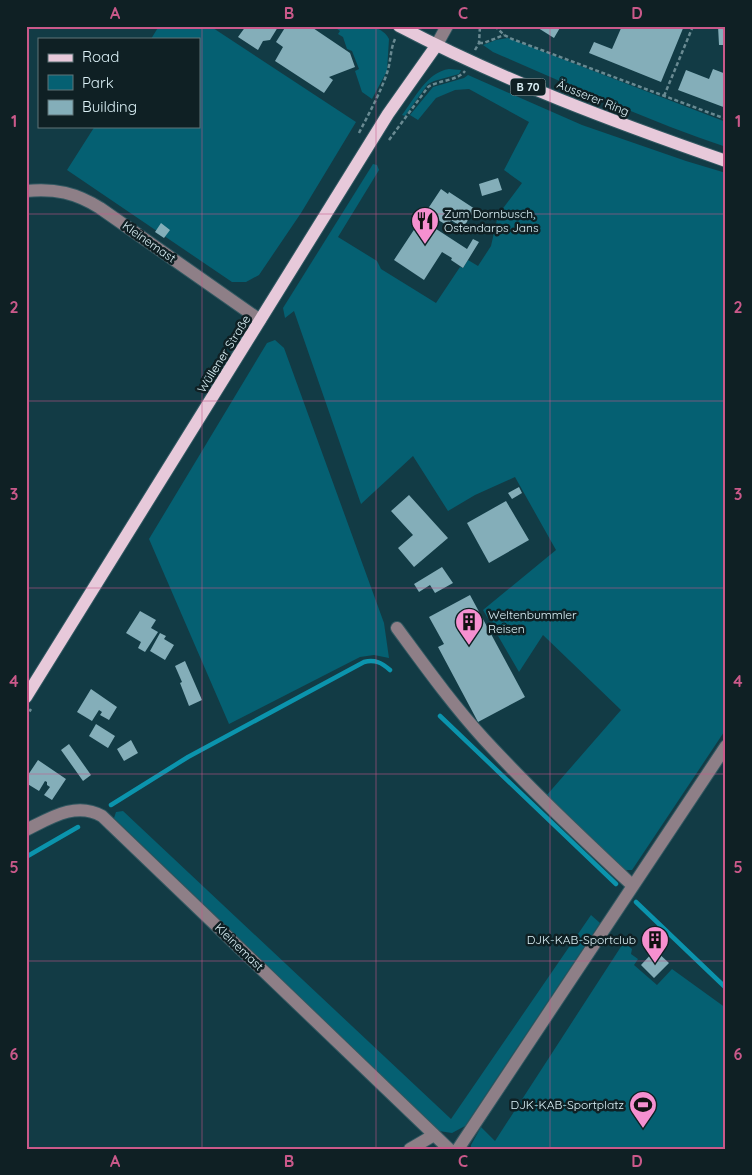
<svg xmlns="http://www.w3.org/2000/svg" width="752" height="1175" viewBox="0 0 752 1175" font-family="Quicksand,sans-serif">
<style>
.green{fill:#056072}
.lines{fill:none;stroke-linecap:round;stroke-linejoin:round}
.stream{stroke:#0b94ad;stroke-width:4.5}
.building{fill:#84aeb9}
.minor-casing{stroke:#325861;stroke-width:14}
.major-casing{stroke:#325861;stroke-width:14}
.path{stroke:#698a92;stroke-width:2.5;stroke-dasharray:4 2.5;stroke-linecap:butt}
.minor{stroke:#8e7f87;stroke-width:12}
.major{stroke:#e7c9da;stroke-width:12}
.grid{fill:none;stroke:#ca598a;stroke-width:1;stroke-opacity:0.55}
.labels{text-anchor:middle;stroke-width:5;stroke-linejoin:round;paint-order:stroke}
.shield{fill:#0f2024;stroke:#9eb2b8;stroke-width:1}
.shield-label{font-size:11px;font-weight:bold;fill:#dcf1f7}
.street-label{font-size:12px;fill:#dcf1f7;stroke:#0f2024}
.poi-label{font-size:12px;fill:#dcf1f7;stroke:#0f2024;text-anchor:start}
.neatline{fill:none;stroke:#ca598a;stroke-width:2}
.grid-label{font-size:16px;text-anchor:middle;font-weight:bold;fill:#ca598a}
</style>
<rect width="100%" height="100%" fill="#123b45"/>
<path class="green" d="M 159,26 L 210,26 L 356,122 L 301,213 L 259,275 L 246,282 L 232,282 L 67,170 L 95,126 L 199,126 L 199,39 L 151,39 Z
M 333,26 C 350,26 380,21 389,39 L 387,71 L 372,99 L 362,92 L 355,71 L 359,69 L 352,51 L 347,49 L 343,37 L 338,34 L 340,31 Z
M 508,38 L 726,122 L 726,147 C 646,120 570,85 493,52 L 483,45 L 496,40 Z
M 449,69 L 461,70 L 459,74 L 434,81 L 428,84 L 405,116 L 402,115 C 415,98 427,72 449,69 Z
M 468,75 L 582,125 L 686,161 L 726,173 L 726,729 L 632,870 L 625,870 L 546,796 L 621,710 L 543,635 L 519,672 L 483,610 L 556,550 L 515,477 L 475,495 L 448,511 L 413,456 L 361,504 L 294,311 L 285,318 L 283,308 L 373,164 L 377,165 L 379,170 L 338,237 L 377,261 L 381,269 L 436,303 L 460,267 L 463,268 L 468,260 L 478,266 L 491,246 L 498,215 L 522,183 L 504,170 L 529,122 L 469,89 L 455,90 L 436,98 L 418,120 L 410,115 L 433,87 L 464,78 Z
M 275,340 L 284,348 L 384,623 L 389,658 L 374,655 L 360,657 L 229,724 L 149,539 L 267,343 Z
M 123,811 L 451,1119 L 591,915 L 600,923 L 465,1126 L 452,1133 L 439,1131 L 114,818 L 116,812 Z
M 624,942 L 632,949 L 631,954 L 638,959 L 634,965 L 657,985 L 672,969 L 726,1008 L 726,1149 L 471,1149 L 471,1145 L 481,1127 L 495,1141 Z"/>
<g class="lines">
<path class="stream" d="M 440,716 L 616,884
M 111,805 L 188,757 L 364,662 C 375,659 382,663 390,670
M 26,857 L 78,827
M 636,902 L 726,988"/>
</g>
<path class="building" d="M 246,26 L 278,26 L 278,27 L 270,40 L 263,41 L 258,50 L 238,37 Z
M 286,26 L 310,26 L 350,53 L 355,67 L 329,77 L 333,80 L 324,93 L 275,61 L 283,47 L 276,42 Z
M 535,26 L 561,26 L 554,38 Z
M 622,26 L 684,26 L 661,82 L 589,53 L 594,42 L 612,49 Z
M 718,26 L 726,26 L 726,45 L 719,45 Z
M 713,69 L 726,74 L 726,108 L 678,90 L 686,70 L 709,79 Z
M 498,178 L 502,190 L 482,196 L 479,184 Z
M 441,189 L 448,194 L 449,192 L 475,209 L 463,228 L 451,220 L 448,226 L 435,218 L 430,225 L 467,249 L 473,239 L 479,242 L 463,268 L 451,260 L 452,258 L 442,252 L 424,280 L 394,260 Z
M 161,223 L 170,230 L 164,238 L 155,232 Z
M 519,487 L 522,493 L 512,499 L 508,493 Z
M 409,495 L 448,538 L 414,567 L 398,548 L 413,535 L 391,511 Z
M 506,501 L 529,540 L 489,563 L 467,523 Z
M 442,567 L 453,583 L 435,593 L 430,585 L 419,592 L 414,584 Z
M 470,595 L 525,697 L 478,722 L 438,647 L 444,644 L 429,617 Z
M 140,611 L 156,620 L 151,628 L 158,632 L 145,652 L 138,648 L 141,642 L 126,633 Z
M 160,633 L 166,636 L 164,639 L 174,645 L 165,660 L 150,651 Z
M 185,661 L 202,700 L 189,706 L 180,683 L 182,682 L 175,666 Z
M 91,689 L 117,707 L 109,720 L 100,715 L 102,712 L 99,710 L 92,721 L 77,712 Z
M 96,724 L 115,736 L 108,748 L 89,736 Z
M 131,740 L 138,753 L 124,761 L 117,749 Z
M 69,744 L 91,775 L 83,781 L 61,750 Z
M 38,760 L 66,779 L 52,800 L 44,795 L 50,787 L 47,785 L 47,782 L 45,781 L 39,791 L 26,783 L 26,778 Z
M 655,950 L 669,963 L 654,978 L 641,965 Z"/>
<g class="lines">
<defs>
<path id="minor" d="M 436,46 L 447,26
M 26,191 C 55,188 76,193 100,208 L 260,320
M 397,628 C 425,666 452,704 484,739 C 531,790 582,838 633,886
M 26,830 C 50,818 76,801 102,816 L 449,1149
M 410,1149 L 434,1135
M 458,1149 L 726,746"/>
<path id="major" d="M 399,26 C 504,81 614,122 726,161
M 26,697 L 388,114 L 436,46"/>
</defs>
<use href="#minor" class="minor-casing"/>
<use href="#major" class="major-casing"/>
<path class="path" d="M 495,26 L 504,35 L 512,39 L 726,119
M 479,43 L 484,43 L 504,35
M 475,50 L 479,43 L 480,26
M 664,96 L 693,26
M 359,133 C 369,113 380,94 387,73 C 391,62 390,50 395,39
M 389,140 L 428,87 C 439,80 457,81 465,71
M 26,717 L 31,709"/>
<use href="#minor" class="minor"/>
<use href="#major" class="major"/>
</g>
<path class="grid" d="M 202,26 L 202,1149M 376,26 L 376,1149M 550,26 L 550,1149M 26,214 L 726,214M 26,401 L 726,401M 26,588 L 726,588M 26,774 L 726,774M 26,961 L 726,961"/>
<defs>
<symbol id="restaurant-pin" viewBox="-11 -11 22 30"><path d="M0 17L-7.5 6A9.5 9.5 0 1 1 7.5 6Z" fill="#f690d0" stroke="#0f2024"/><path d="M-5-6h1v4h1v-4h1v4h1v-4h1v5L-1.5 .5V6h-2V.5L-5-1ZM5-6V6H3V1.5H1.5Q1.5-4 5-6Z" fill="#111"/></symbol>
<symbol id="building-pin" viewBox="-11 -11 22 30"><path d="M0 17L-7.5 6A9.5 9.5 0 1 1 7.5 6Z" fill="#f690d0" stroke="#0f2024"/><path d="M-4-6H4V6H1V3H-1V6H-4ZM-2.5-4.3h1.7v1.8h-1.7ZM.8-4.3h1.7v1.8H.8ZM-2.5-1h1.7V.8h-1.7ZM.8-1h1.7V.8H.8Z" fill="#111"/></symbol>
<symbol id="stadium-pin" viewBox="-11 -11 22 30"><path d="M0 17L-7.5 6A9.5 9.5 0 1 1 7.5 6Z" fill="#f690d0" stroke="#0f2024"/><path d="M0-5a6.5 5 0 1 0 0 10a6.5 5 0 1 0 0-10ZM-3.5-1.8h7v3.6h-7Z" fill="#111"/></symbol>
</defs>
<g fill-rule="evenodd">
<use href="#restaurant-pin" x="409" y="205" width="32" height="43"/>
<use href="#building-pin" x="453" y="606" width="32" height="43"/>
<use href="#building-pin" x="639" y="924" width="32" height="43"/>
<use href="#stadium-pin" x="627" y="1089" width="32" height="43"/>
</g>
<g class="labels">
<rect class="shield" x="510.5" y="78.5" width="35" height="17" rx="4"/>
<g class="shield-label">
<text x="528" y="91">B 70</text>
</g>
<g class="street-label">
<text transform="translate(593 98) rotate(22)" y="4">Äusserer Ring</text>
<text transform="translate(149 242) rotate(35)" y="4">Kleinemast</text>
<text transform="translate(224 354) rotate(-58)" y="4">Wüllener Straße</text>
<text transform="translate(239 947) rotate(44)" y="4">Kleinemast</text>
</g>
<g class="poi-label">
<text x="444" y="218">Zum Dornbusch,<tspan x="444" dy="14">Ostendarps Jans</tspan></text>
<text x="488" y="619">Weltenbummler<tspan x="488" dy="14">Reisen</tspan></text>
<text x="636" y="944" text-anchor="end">DJK-KAB-Sportclub</text>
<text x="624" y="1109" text-anchor="end">DJK-KAB-Sportplatz</text>
</g>
</g>
<rect width="752" height="1175" fill="none" stroke="#0f2024" stroke-width="55"/>
<rect x="38" y="38" width="162" height="90" fill="#0f2024" stroke="#617478"/>
<rect x="48" y="54" width="25" height="8" fill="#e7c9da" stroke="#617478"/>
<text x="82" y="62" font-size="15" fill="#dcf1f7">Road</text>
<rect x="48" y="75" width="25" height="15" fill="#056072" stroke="#617478"/>
<text x="82" y="88" font-size="15" fill="#dcf1f7">Park</text>
<rect x="48" y="100" width="25" height="15" fill="#84aeb9" stroke="#617478"/>
<text x="82" y="112" font-size="15" fill="#dcf1f7">Building</text>
<rect x="28" y="28" width="696" height="1120" class="neatline"/>
<g class="grid-label">
<text x="115" y="19">A</text>
<text x="289" y="19">B</text>
<text x="463" y="19">C</text>
<text x="637" y="19">D</text>
<text x="14" y="127">1</text>
<text x="738" y="127">1</text>
<text x="14" y="313">2</text>
<text x="738" y="313">2</text>
<text x="14" y="500">3</text>
<text x="738" y="500">3</text>
<text x="14" y="687">4</text>
<text x="738" y="687">4</text>
<text x="14" y="873">5</text>
<text x="738" y="873">5</text>
<text x="14" y="1060">6</text>
<text x="738" y="1060">6</text>
<text x="115" y="1167">A</text>
<text x="289" y="1167">B</text>
<text x="463" y="1167">C</text>
<text x="637" y="1167">D</text>
</g>
</svg>
